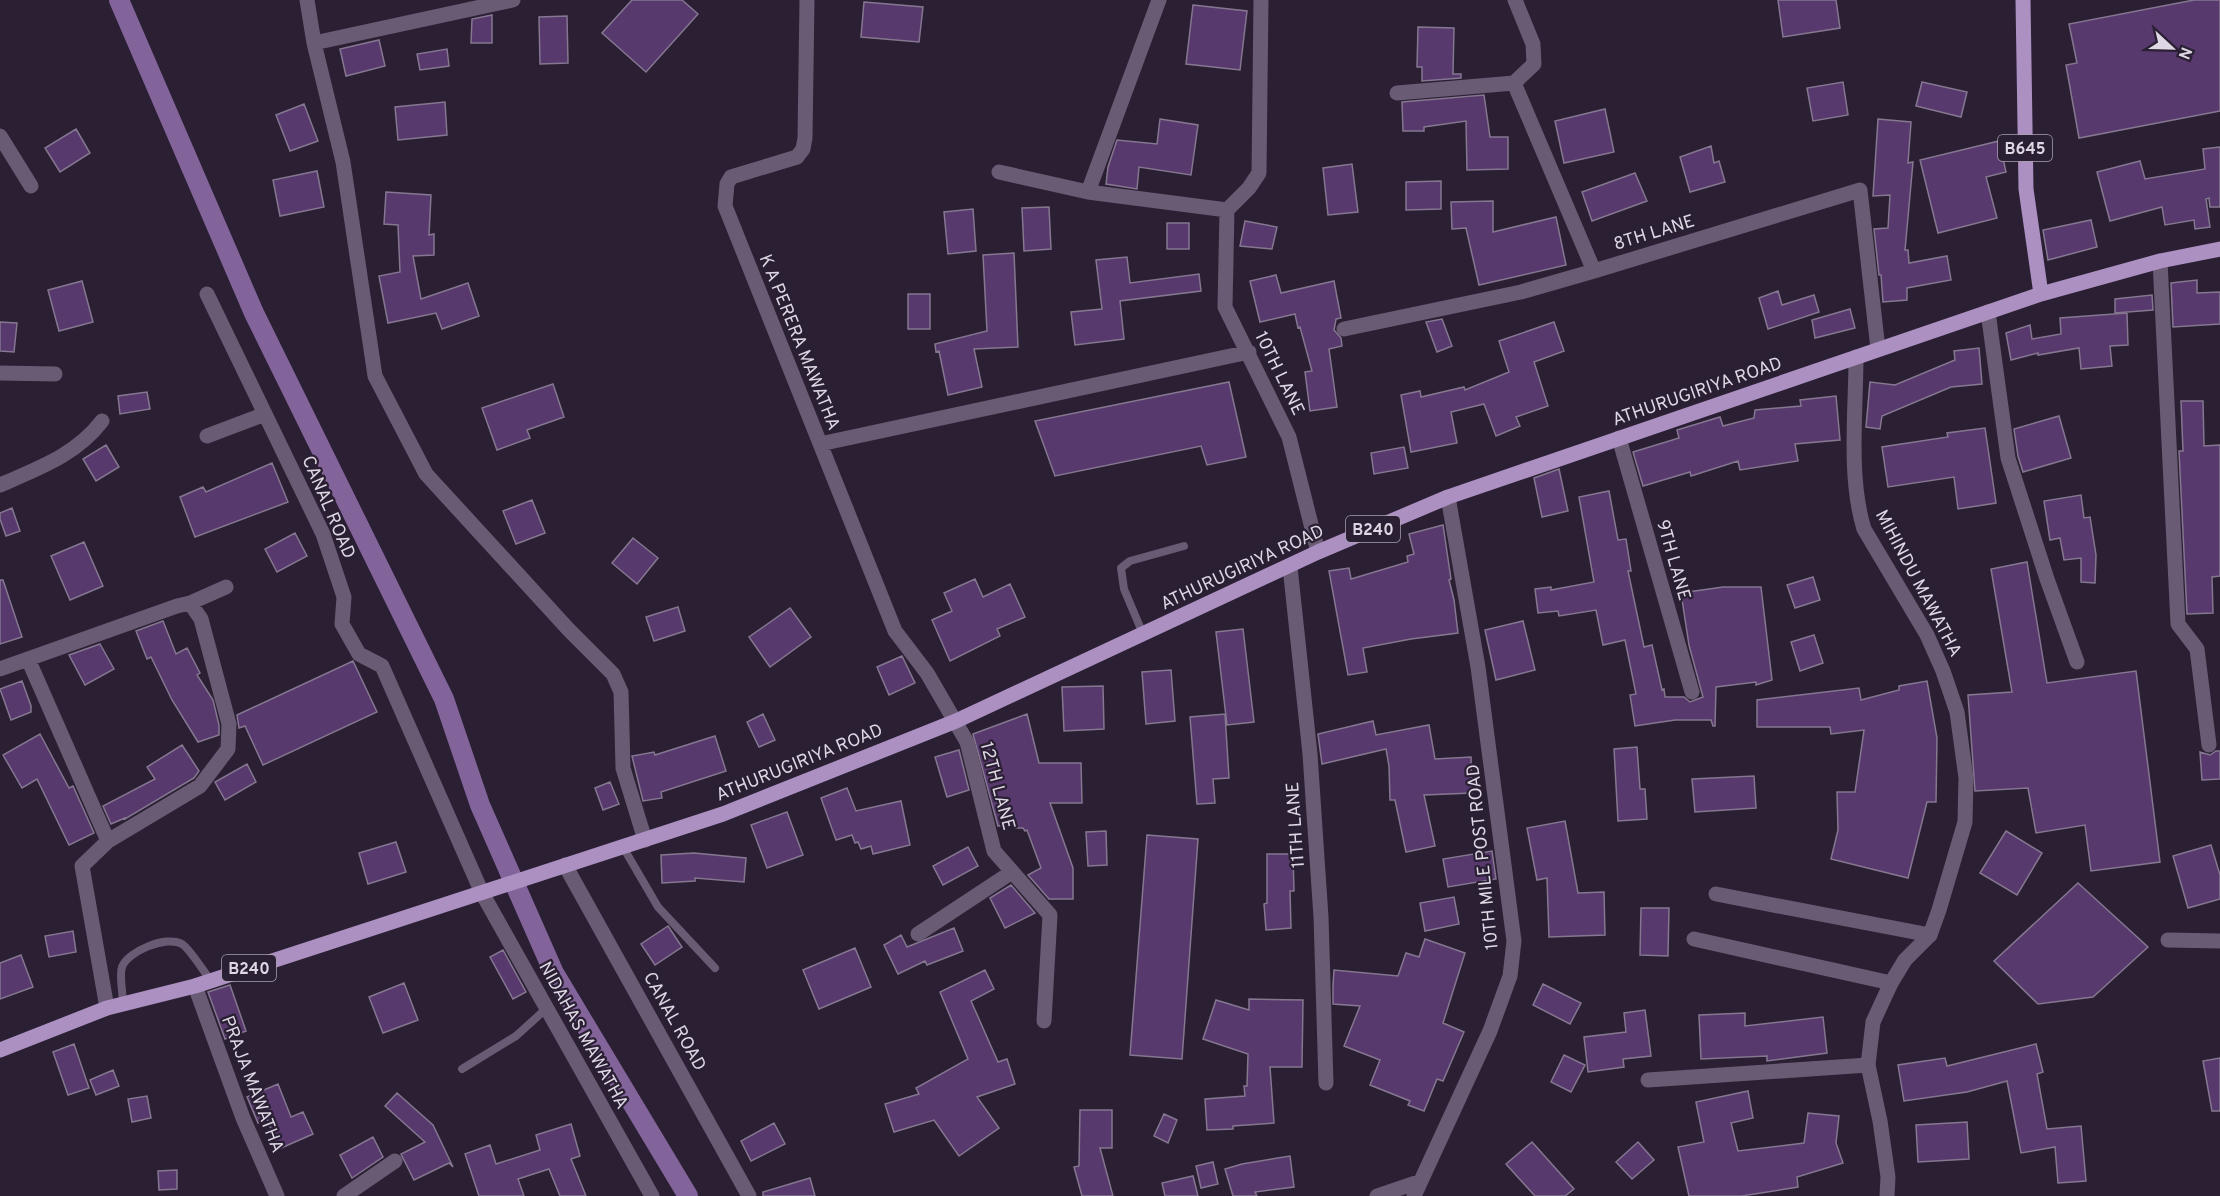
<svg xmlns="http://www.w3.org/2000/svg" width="2220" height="1196" viewBox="0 0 2220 1196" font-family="Overpass,sans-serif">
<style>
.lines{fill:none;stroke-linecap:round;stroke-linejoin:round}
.canal{stroke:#82639a;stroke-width:20}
.building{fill:#57396d;stroke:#857790;stroke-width:1.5}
.service{stroke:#685b73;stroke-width:8}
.minor{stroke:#685b73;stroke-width:15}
.tertiary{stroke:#685b73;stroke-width:15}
.primary{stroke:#ac90c2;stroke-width:15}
.labels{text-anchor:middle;stroke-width:4.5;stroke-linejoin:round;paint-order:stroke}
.shield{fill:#2a1f33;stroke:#a8a0af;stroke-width:1.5}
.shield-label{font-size:16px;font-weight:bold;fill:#ded7e4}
.street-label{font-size:18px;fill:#ded7e4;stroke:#2a1f33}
</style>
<rect width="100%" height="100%" fill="#2a1f33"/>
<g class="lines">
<path class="canal" d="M 119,0 L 254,313 L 444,699 L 480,805 L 554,973 L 688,1196"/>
</g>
<path class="building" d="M 632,0 L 682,0 L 698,14 L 646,72 L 602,33 Z
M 1778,0 L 1836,0 L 1840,28 L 1783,37 Z
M 2194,0 L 2220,0 L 2220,111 L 2079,138 L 2066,65 L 2077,63 L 2069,24 Z
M 864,2 L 923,7 L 919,42 L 861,37 Z
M 1193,5 L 1247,11 L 1240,70 L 1186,64 Z
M 492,15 L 492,43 L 471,43 L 472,19 Z
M 567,16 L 568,63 L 540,64 L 539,17 Z
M 1418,27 L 1454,28 L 1453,74 L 1461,74 L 1461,78 L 1422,81 L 1422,67 L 1417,67 Z
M 379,40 L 385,66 L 346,76 L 340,49 Z
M 447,49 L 449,66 L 420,70 L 417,54 Z
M 1843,82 L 1848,115 L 1813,121 L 1807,88 Z
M 1922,82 L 1967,92 L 1961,117 L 1916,106 Z
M 1484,95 L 1490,137 L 1508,137 L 1508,169 L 1467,170 L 1466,121 L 1424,127 L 1424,131 L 1403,131 L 1402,102 Z
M 445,102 L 447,135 L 398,140 L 395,107 Z
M 304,104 L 318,141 L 290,151 L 276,115 Z
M 1605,109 L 1614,152 L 1564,163 L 1555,121 Z
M 1160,119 L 1198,125 L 1191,175 L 1139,167 L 1137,189 L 1106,184 L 1108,167 L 1117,140 L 1157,144 Z
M 1878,119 L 1911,122 L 1908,163 L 1913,162 L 1905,250 L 1908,250 L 1909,263 L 1947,256 L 1951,280 L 1907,288 L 1907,300 L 1883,302 L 1881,275 L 1879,275 L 1874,229 L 1888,228 L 1890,195 L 1873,196 Z
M 76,129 L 90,153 L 60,172 L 45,148 Z
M 1999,141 L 2006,172 L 1986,177 L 1997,218 L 1938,233 L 1920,160 Z
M 1711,146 L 1714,163 L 1719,161 L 1725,182 L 1690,192 L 1680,157 Z
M 2220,147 L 2220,207 L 2210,207 L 2209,198 L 2206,199 L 2210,227 L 2195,229 L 2194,220 L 2165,225 L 2162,207 L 2110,221 L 2097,172 L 2140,161 L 2145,179 L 2205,169 L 2203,149 Z
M 1352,164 L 1358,212 L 1328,215 L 1323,168 Z
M 317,171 L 324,207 L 280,216 L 273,180 Z
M 1635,173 L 1647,201 L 1592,221 L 1582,192 Z
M 1441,181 L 1441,209 L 1406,210 L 1406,182 Z
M 386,192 L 431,195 L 429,235 L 434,234 L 434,255 L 413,256 L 421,299 L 468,283 L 479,316 L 442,329 L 436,313 L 388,323 L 379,276 L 400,272 L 398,225 L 384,224 Z
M 1493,201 L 1493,232 L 1556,217 L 1566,265 L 1479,285 L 1466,228 L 1452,229 L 1451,202 Z
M 1049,207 L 1051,249 L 1024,251 L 1022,208 Z
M 973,209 L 976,251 L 948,254 L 944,212 Z
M 2091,220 L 2097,247 L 2048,260 L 2043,230 Z
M 1245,221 L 1277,227 L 1272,249 L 1240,246 Z
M 1167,223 L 1189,223 L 1189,249 L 1167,249 Z
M 1014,253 L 1018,347 L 974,349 L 982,387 L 948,395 L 939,351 L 936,352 L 935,344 L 987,331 L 983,255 Z
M 1127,257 L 1130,283 L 1199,274 L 1201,291 L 1120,301 L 1124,339 L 1075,345 L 1071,312 L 1102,309 L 1096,260 Z
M 1276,275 L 1281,293 L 1334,281 L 1341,318 L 1336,319 L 1334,330 L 1341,338 L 1342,346 L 1329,349 L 1337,407 L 1310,411 L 1305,372 L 1312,371 L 1300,327 L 1298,328 L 1295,314 L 1260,322 L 1250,281 Z
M 2197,280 L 2197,293 L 2220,292 L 2220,324 L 2173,327 L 2171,283 Z
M 82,281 L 93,322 L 59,331 L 48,290 Z
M 1778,291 L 1782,305 L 1814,295 L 1819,312 L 1768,329 L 1759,298 Z
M 908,294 L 930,294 L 930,329 L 908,329 Z
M 2152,295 L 2153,310 L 2115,313 L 2115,299 Z
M 1850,309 L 1855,328 L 1815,338 L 1812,320 Z
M 2127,313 L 2128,345 L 2110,346 L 2112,366 L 2081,369 L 2079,348 L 2038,355 L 2038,353 L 2011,360 L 2006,333 L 2030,325 L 2032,339 L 2061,334 L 2060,318 Z
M 1442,319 L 1452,346 L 1437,352 L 1426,322 Z
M 0,322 L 17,323 L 14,352 L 0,351 Z
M 1554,322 L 1564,351 L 1534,362 L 1548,406 L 1516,417 L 1520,426 L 1496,436 L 1484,404 L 1451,412 L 1457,443 L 1411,452 L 1401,395 L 1420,391 L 1421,397 L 1464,387 L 1465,390 L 1509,372 L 1499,341 Z
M 1979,348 L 1982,384 L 1951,387 L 1882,416 L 1880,429 L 1866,427 L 1870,382 L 1895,385 L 1955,360 L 1954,351 Z
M 1229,382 L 1246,457 L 1207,465 L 1201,446 L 1055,476 L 1035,421 Z
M 553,384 L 564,417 L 527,430 L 530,438 L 497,450 L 482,408 Z
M 147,392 L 150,409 L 120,414 L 118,396 Z
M 1836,396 L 1840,440 L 1795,444 L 1798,461 L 1740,470 L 1738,461 L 1691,476 L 1690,472 L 1643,486 L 1633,452 L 1679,438 L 1677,430 L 1720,417 L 1723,426 L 1754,418 L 1755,410 L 1801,406 L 1800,400 Z
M 2181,401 L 2203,401 L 2204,446 L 2220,445 L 2220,576 L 2212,577 L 2213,613 L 2187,614 L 2179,451 L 2183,451 Z
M 2059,416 L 2071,458 L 2023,472 L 2018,456 L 2014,429 Z
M 1985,428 L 1996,503 L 1958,509 L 1954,477 L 1888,487 L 1882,447 L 1948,437 L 1947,433 Z
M 106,445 L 119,467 L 96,481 L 83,459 Z
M 1404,447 L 1408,468 L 1374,474 L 1371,453 Z
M 272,463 L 288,502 L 195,537 L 180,497 L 203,487 L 206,492 Z
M 1559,469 L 1568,511 L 1542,517 L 1534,478 Z
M 1609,491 L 1618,540 L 1626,539 L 1631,571 L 1628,571 L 1644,647 L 1652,645 L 1662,690 L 1664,689 L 1665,697 L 1684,697 L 1690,702 L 1703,697 L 1689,645 L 1681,593 L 1723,587 L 1761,587 L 1772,680 L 1756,685 L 1756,682 L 1716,687 L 1715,726 L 1713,726 L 1711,720 L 1675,720 L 1635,726 L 1630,695 L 1636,694 L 1625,640 L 1603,645 L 1596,610 L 1559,616 L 1558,611 L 1538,613 L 1535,589 L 1551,587 L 1551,590 L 1594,582 L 1579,497 Z
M 2081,495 L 2084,518 L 2090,517 L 2096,555 L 2095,583 L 2081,582 L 2081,558 L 2064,560 L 2060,538 L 2050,540 L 2044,501 Z
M 532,500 L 545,533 L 516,544 L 503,511 Z
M 12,508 L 20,531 L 6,536 L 0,519 L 0,513 Z
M 1443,525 L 1451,579 L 1449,580 L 1454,600 L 1458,633 L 1411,639 L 1363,648 L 1367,672 L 1348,675 L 1329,571 L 1349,568 L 1351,579 L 1408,562 L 1407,556 L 1414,554 L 1409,534 Z
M 295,533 L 307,556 L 277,572 L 265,549 Z
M 633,538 L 658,558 L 637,584 L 612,563 Z
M 84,542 L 103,586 L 70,600 L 51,556 Z
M 2027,562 L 2047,683 L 2136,671 L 2160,862 L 2091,871 L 2085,825 L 2036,833 L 2028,788 L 1975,791 L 1968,695 L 2012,692 L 1991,569 Z
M 1813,577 L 1820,600 L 1795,608 L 1787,585 Z
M 975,579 L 983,597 L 1010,584 L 1025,617 L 997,629 L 1000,636 L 950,661 L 932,620 L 952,611 L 944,593 Z
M 0,580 L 3,580 L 22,637 L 0,644 Z
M 678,607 L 685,631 L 654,641 L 646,617 Z
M 790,608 L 811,637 L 770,667 L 749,637 Z
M 163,621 L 176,654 L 187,648 L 200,673 L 197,675 L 213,700 L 219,725 L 219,735 L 198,742 L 172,700 L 151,657 L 147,659 L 136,631 Z
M 1523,621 L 1535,670 L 1496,680 L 1485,630 Z
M 1243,629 L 1254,722 L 1227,725 L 1216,632 Z
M 1814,635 L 1823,663 L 1800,671 L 1791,642 Z
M 100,644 L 114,669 L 85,685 L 69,655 Z
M 902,656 L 915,683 L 889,695 L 877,667 Z
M 353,661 L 377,712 L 263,765 L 245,726 L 239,728 L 237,715 Z
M 1171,670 L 1175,721 L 1146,724 L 1142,672 Z
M 22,681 L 31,706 L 31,712 L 11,720 L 0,689 Z
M 1927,681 L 1937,738 L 1936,802 L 1927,802 L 1908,878 L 1831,859 L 1838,830 L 1837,792 L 1855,792 L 1864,730 L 1831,734 L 1830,727 L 1757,727 L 1757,700 L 1859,688 L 1861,700 L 1899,690 L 1899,686 Z
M 1103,686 L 1104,729 L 1064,731 L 1062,687 Z
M 763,714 L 775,740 L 759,747 L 747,722 Z
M 1027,714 L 1039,763 L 1081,763 L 1082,803 L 1050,803 L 1073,868 L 1073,899 L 1049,899 L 1028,875 L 1041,868 L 1027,830 L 1025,831 L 1023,828 L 1014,828 L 1012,823 L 998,826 L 973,734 Z
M 1225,714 L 1229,778 L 1213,779 L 1215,803 L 1197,804 L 1190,717 Z
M 1373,721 L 1376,735 L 1429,725 L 1435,759 L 1471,757 L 1472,793 L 1424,795 L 1435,846 L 1406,852 L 1395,800 L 1390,800 L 1389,766 L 1386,749 L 1322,764 L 1318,734 Z
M 40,734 L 69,788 L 73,786 L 94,833 L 69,845 L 37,779 L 22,788 L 3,755 Z
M 715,736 L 726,771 L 661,792 L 662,798 L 643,801 L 632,756 L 654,752 L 655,755 Z
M 182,745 L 199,771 L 194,778 L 125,819 L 125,818 L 111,824 L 103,806 L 155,779 L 147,767 Z
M 1637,747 L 1640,789 L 1645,789 L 1647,819 L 1618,821 L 1614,749 Z
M 959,750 L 969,790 L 947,797 L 935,757 Z
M 2216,751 L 2220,751 L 2220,779 L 2202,780 L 2200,752 L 2210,755 Z
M 247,764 L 256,782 L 225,800 L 215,782 Z
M 1754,776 L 1756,808 L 1695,812 L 1692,779 Z
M 610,782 L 619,804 L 603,810 L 595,788 Z
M 847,788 L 856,811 L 901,801 L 910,845 L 873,854 L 871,846 L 861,849 L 858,842 L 855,843 L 852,835 L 836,840 L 821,798 Z
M 787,812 L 803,855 L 767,868 L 751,825 Z
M 1565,821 L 1578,893 L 1604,892 L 1605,935 L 1549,937 L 1547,878 L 1537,880 L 1527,828 Z
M 1106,831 L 1107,865 L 1088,866 L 1086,832 Z
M 2006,831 L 2042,853 L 2017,895 L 1980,873 Z
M 1147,835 L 1198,839 L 1182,1059 L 1130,1055 Z
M 396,842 L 406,872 L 368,884 L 359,853 Z
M 2211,845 L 2220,875 L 2220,899 L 2188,908 L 2173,856 Z
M 968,847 L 978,866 L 943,885 L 933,866 Z
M 1492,851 L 1496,879 L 1448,887 L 1443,859 Z
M 694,853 L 746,858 L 744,882 L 695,878 L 695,881 L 662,883 L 661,855 Z
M 1267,854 L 1293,854 L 1294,891 L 1290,891 L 1291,928 L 1266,930 L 1264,904 L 1267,903 Z
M 2078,883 L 2148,947 L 2093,997 L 2038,1004 L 1994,961 Z
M 1011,885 L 1035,913 L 1005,928 L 990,898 Z
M 1454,897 L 1459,924 L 1425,931 L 1420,903 Z
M 1641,908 L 1669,908 L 1668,956 L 1640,955 Z
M 668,926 L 682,947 L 655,965 L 641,944 Z
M 954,928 L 963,951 L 927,965 L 925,961 L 898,974 L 884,945 L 901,935 L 907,947 Z
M 73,931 L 76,952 L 49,957 L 45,936 Z
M 1425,939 L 1465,953 L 1443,1023 L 1464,1032 L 1443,1081 L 1437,1079 L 1424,1111 L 1408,1105 L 1410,1101 L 1370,1085 L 1380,1060 L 1344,1046 L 1360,1006 L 1333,1004 L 1333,985 L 1334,970 L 1398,976 L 1406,953 L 1419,957 Z
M 855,948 L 871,987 L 819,1009 L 803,970 Z
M 503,950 L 526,992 L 513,999 L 490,957 Z
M 21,955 L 33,987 L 0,999 L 0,963 Z
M 985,970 L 994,989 L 971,1001 L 998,1062 L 1007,1059 L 1015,1084 L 977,1097 L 999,1128 L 959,1156 L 934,1120 L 894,1132 L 885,1104 L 919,1094 L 916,1088 L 968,1059 L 940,992 Z
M 404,983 L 418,1020 L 383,1033 L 369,997 Z
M 1543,984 L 1581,1003 L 1570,1024 L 1533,1005 Z
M 230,985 L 246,1031 L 225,1039 L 208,992 Z
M 1249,999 L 1303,1000 L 1302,1067 L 1270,1067 L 1274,1123 L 1233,1126 L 1233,1129 L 1207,1130 L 1205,1099 L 1245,1096 L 1244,1086 L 1247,1086 L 1248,1054 L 1203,1039 L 1216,1000 L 1249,1010 Z
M 1645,1010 L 1651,1056 L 1623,1059 L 1624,1067 L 1588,1072 L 1584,1037 L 1626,1032 L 1624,1013 Z
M 1745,1013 L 1745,1026 L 1823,1017 L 1827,1053 L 1767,1061 L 1767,1056 L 1701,1059 L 1699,1015 Z
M 74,1044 L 89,1088 L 68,1095 L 53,1052 Z
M 2036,1044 L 2043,1072 L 2037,1074 L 2047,1129 L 2081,1126 L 2086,1181 L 2058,1183 L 2055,1147 L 2021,1153 L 2007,1081 L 1967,1092 L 1904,1101 L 1898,1065 L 1945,1058 L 1947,1066 Z
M 1564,1055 L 1585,1065 L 1571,1092 L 1551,1082 Z
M 2220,1058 L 2220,1111 L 2212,1111 L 2203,1061 Z
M 113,1070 L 119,1086 L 96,1095 L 90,1080 Z
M 278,1084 L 291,1117 L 303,1112 L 313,1134 L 279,1149 L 267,1119 L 258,1123 L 247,1097 Z
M 1748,1091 L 1753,1118 L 1731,1123 L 1738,1151 L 1804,1143 L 1808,1113 L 1839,1116 L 1836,1143 L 1843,1163 L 1797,1177 L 1798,1187 L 1742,1196 L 1689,1196 L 1678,1147 L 1704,1142 L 1696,1102 Z
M 397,1093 L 433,1125 L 453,1167 L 449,1163 L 414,1180 L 401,1154 L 425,1142 L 385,1106 Z
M 147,1096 L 151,1118 L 132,1122 L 128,1099 Z
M 1080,1110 L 1112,1110 L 1112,1148 L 1100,1148 L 1113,1196 L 1082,1196 L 1074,1167 L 1079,1166 Z
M 1164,1114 L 1177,1120 L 1168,1143 L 1154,1136 Z
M 1967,1122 L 1969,1159 L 1918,1162 L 1916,1125 Z
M 774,1123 L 785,1144 L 751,1161 L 741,1141 Z
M 571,1124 L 580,1156 L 571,1159 L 586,1196 L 560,1196 L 549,1169 L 518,1179 L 524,1196 L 479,1196 L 465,1154 L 490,1145 L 496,1164 L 540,1150 L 536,1135 Z
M 373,1137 L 383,1157 L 352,1178 L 340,1155 Z
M 1532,1142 L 1574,1189 L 1565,1196 L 1535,1196 L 1506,1164 Z
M 1638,1142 L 1654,1160 L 1632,1179 L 1616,1162 Z
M 1290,1156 L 1294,1187 L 1255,1192 L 1257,1196 L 1233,1196 L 1225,1169 L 1242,1164 Z
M 1213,1162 L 1218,1184 L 1201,1188 L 1196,1166 Z
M 177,1170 L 177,1189 L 159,1190 L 158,1171 Z
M 1193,1176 L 1198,1196 L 1165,1196 L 1162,1183 Z
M 810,1178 L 815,1196 L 763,1196 L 763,1192 Z"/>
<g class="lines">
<path class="service" d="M 1143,634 L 1124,589 L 1121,568 L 1130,561 L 1184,546
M 623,847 L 658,907 L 715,968
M 123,1004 C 123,993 119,977 122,967 C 128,951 167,935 182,944 C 191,950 203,971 211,981
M 462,1069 L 516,1036 L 547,1008"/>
<path class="minor" d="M 307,0 L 314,43 L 343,162 L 375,376 L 426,474 L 569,630 L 613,674 L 621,692 L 623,768 L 645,840
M 807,0 L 805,138 L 803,149 L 797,157 L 731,177 L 727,184 L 725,206 L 895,631 L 927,673 L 967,742 L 994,851 L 1050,915 L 1044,1021
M 1515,0 L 1533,44 L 1534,64 L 1514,83 L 1594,271 L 1860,190 L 1878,349
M 314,43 L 513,0
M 1397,93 L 1514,83
M 0,136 L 31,186
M 999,172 L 1088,192 L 1227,210 L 1249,188 L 1259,173 L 1261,0
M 1088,192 L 1159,0
M 1227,210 L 1225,307 L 1289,437 L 1318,552
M 2160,261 L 2178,624 L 2197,649 L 2209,745
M 207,294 L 323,534 L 344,597 L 342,624 L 359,654 L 382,666 L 482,893 L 652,1196
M 1988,312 L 2008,458 L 2047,579 L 2077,662
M 1344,329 L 1521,292 L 1594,271
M 0,373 L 55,374
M 207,436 L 265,414
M 1619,438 L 1692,692
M 820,444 L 1249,352
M 0,485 C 39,468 76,455 102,421
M 1290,567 L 1310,754 L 1321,917 L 1326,1083
M 190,603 L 226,587
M 28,659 L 108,841
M 0,669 L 177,606 L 190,603 L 201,619 L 229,724 L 228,749 L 200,786 L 108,841 L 82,866 L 107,1008
M 565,865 L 749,1196
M 1716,894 L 1930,935
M 918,934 L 1012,872
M 1694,939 L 1891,983
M 2168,940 L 2220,941
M 195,986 L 243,1118 L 277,1196
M 1648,1080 L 1868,1065
M 344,1196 L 395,1161
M 1377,1196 L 1421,1181
M 1414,1196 L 1490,1031 L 1510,976 L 1514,941 L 1478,667 L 1448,497"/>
<path class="tertiary" d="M 1856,357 C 1856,411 1848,477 1864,529 L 1927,635 L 1943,671 L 1957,712 L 1966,778 L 1965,822 L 1939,910 L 1930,935 L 1905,960 L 1891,983 L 1873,1022 L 1868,1065 L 1880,1121 L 1888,1177 L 1887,1196"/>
<path class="primary" d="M 2023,0 L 2026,189 L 2041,294
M 0,1050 L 107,1008 L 195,986 L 723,814 L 956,721 L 1318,552 L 1448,497 L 2041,294 L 2160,261 L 2220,249"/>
</g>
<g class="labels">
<g class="shield">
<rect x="1998" y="135" width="54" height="26" rx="4.5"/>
<rect x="1346" y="516" width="54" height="26" rx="4.5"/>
<rect x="222" y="955" width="54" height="26" rx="4.5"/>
</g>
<g class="shield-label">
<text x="2025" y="154">B645</text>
<text x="1373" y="535">B240</text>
<text x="249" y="974">B240</text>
</g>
<g class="street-label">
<text transform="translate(1654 232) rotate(-17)" y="6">8TH LANE</text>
<text transform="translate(800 342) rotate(68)" y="6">K A PERERA MAWATHA</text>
<text transform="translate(1280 373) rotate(64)" y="6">10TH LANE</text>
<text transform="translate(1697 391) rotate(-19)" y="6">ATHURUGIRIYA ROAD</text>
<text transform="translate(329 507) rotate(67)" y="6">CANAL ROAD</text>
<text transform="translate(1674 560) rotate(74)" y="6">9TH LANE</text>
<text transform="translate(1242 567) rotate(-25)" y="6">ATHURUGIRIYA ROAD</text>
<text transform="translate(1919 583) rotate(62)" y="6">MIHINDU MAWATHA</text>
<text transform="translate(799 762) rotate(-22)" y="6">ATHURUGIRIYA ROAD</text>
<text transform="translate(998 786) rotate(75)" y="6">12TH LANE</text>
<text transform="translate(1295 825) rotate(-94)" y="6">11TH LANE</text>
<text transform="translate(1482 857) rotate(-96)" y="6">10TH MILE POST ROAD</text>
<text transform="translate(675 1021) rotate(61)" y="6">CANAL ROAD</text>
<text transform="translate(584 1035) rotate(61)" y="6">NIDAHAS MAWATHA</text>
<text transform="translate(253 1084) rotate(69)" y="6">PRAJA MAWATHA</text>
</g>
</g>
<g transform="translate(2172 48) rotate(112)" stroke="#2a1f33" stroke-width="4.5" paint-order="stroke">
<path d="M0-4.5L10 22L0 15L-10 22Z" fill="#ded7e4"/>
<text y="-9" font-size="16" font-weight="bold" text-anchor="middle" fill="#ded7e4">N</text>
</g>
</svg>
